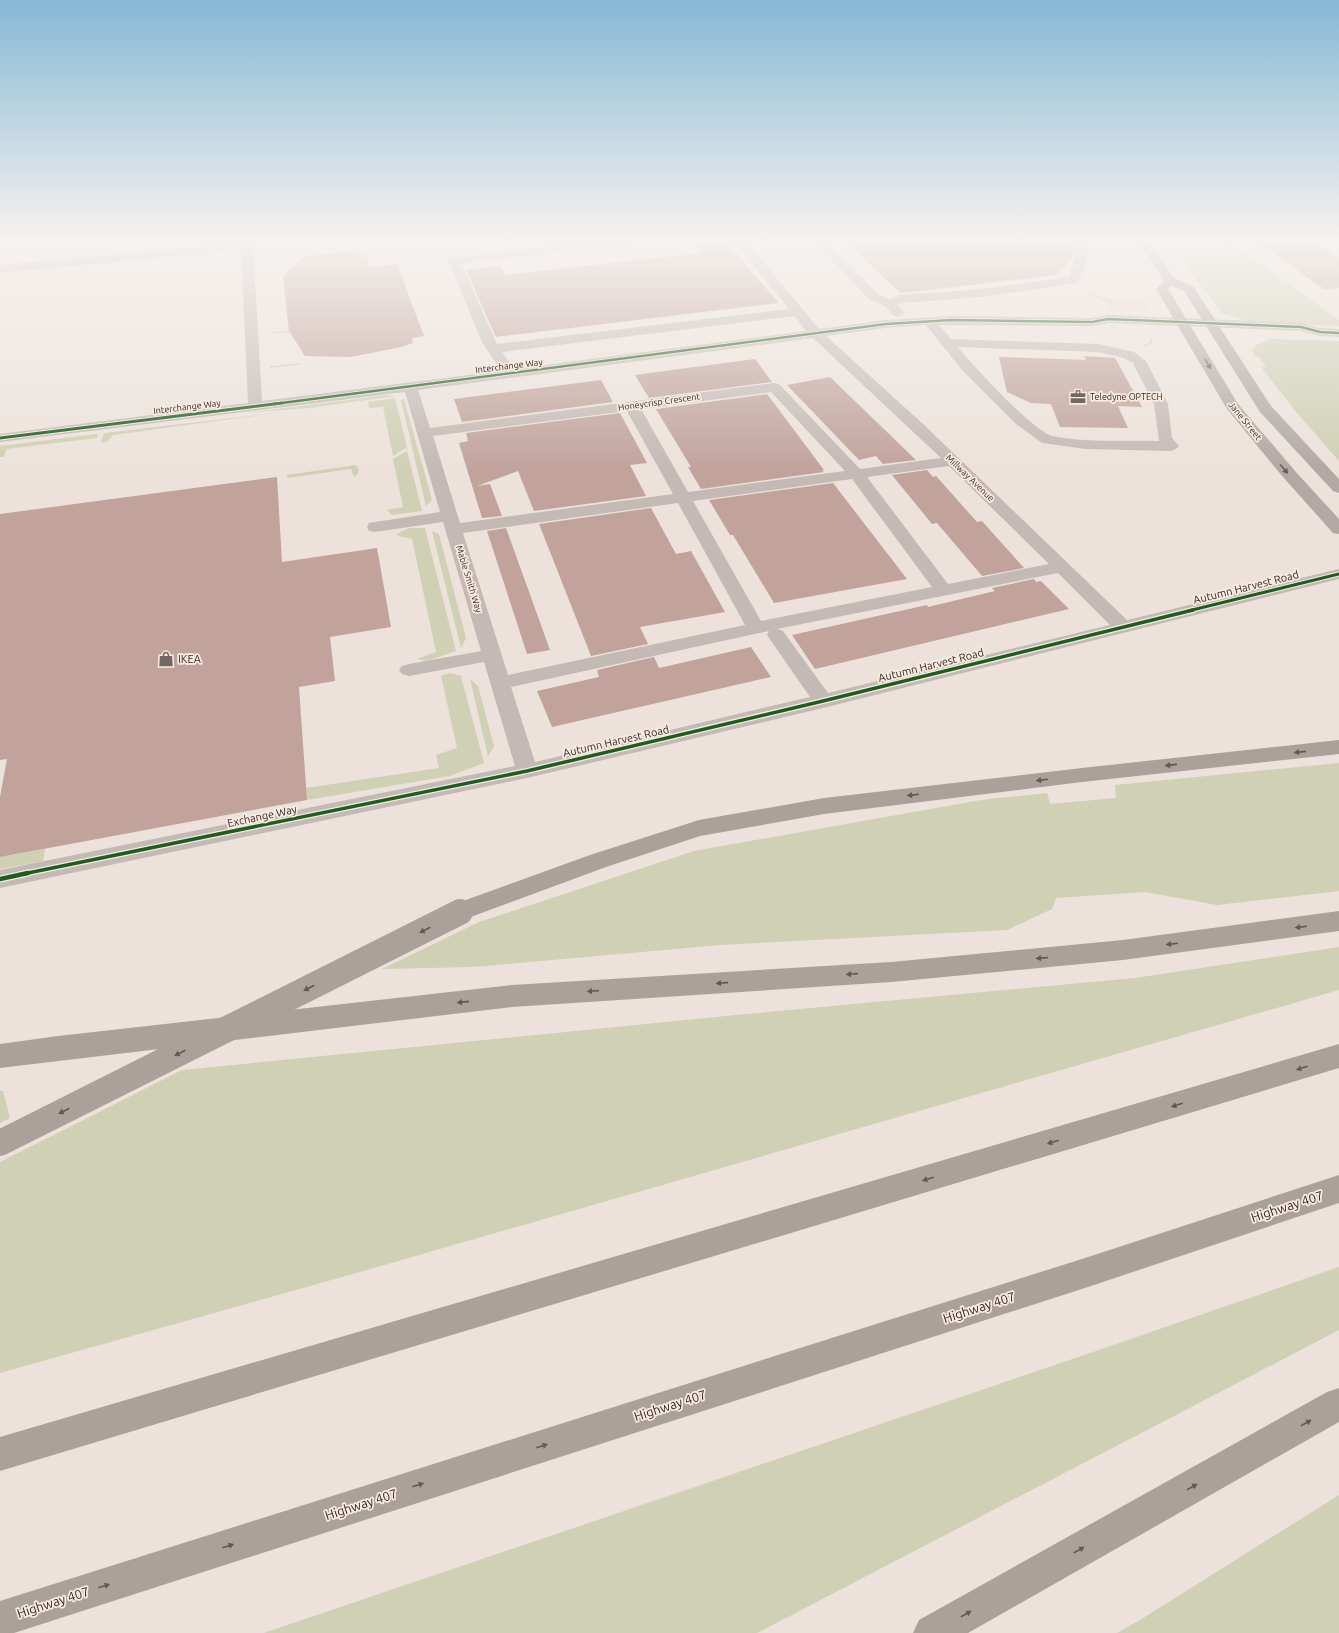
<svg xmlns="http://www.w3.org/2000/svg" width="1339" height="1633" viewBox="0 0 1339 1633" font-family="Ubuntu,sans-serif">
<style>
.green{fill:#cfd0b4}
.plaza{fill:#ebd8c9}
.building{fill:#c1a39c}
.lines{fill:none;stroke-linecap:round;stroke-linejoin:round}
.path{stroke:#bcb3ae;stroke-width:1.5;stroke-dasharray:1 1;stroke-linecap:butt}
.minor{fill:#c4bab5;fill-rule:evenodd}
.major{fill:#b2a9a4;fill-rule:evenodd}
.highway{fill:#aaa19b;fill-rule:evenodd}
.highway-bridge{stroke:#aaa19b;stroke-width:26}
.cycleway-far3-casing{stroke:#faebe1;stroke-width:4}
.cycleway-far2-casing{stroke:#faebe1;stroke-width:5}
.cycleway-far1-casing{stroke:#faebe1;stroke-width:6}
.cycleway-casing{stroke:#faebe1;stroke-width:7}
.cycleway-far3{stroke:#1b5e20;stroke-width:2.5}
.cycleway-far2{stroke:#1b5e20;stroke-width:3}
.cycleway-far1{stroke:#1b5e20;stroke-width:3.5}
.cycleway{stroke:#1b5e20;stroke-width:4.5}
.oneway{fill:#665b57}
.oneway2{fill:#635854}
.labels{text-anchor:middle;stroke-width:3.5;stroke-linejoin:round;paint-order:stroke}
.far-street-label{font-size:9px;fill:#342724;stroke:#faebe1}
.far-poi-label{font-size:9px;fill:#342724;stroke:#faebe1;text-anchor:start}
.street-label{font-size:11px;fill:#342724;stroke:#faebe1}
.poi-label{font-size:11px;fill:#342724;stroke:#faebe1;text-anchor:start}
.near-street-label{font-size:13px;fill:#342724;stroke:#faebe1}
</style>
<rect width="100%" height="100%" fill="#ece2db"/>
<path class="green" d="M 1235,245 L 1339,320 L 1339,326 L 1246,322 L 1245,320 L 1223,314 L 1174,250 Z
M 1271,339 L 1339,341 L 1339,461 L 1297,413 L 1261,367 L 1266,367 L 1259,357 L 1255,356 L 1252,351 L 1256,345 Z
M 388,395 L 396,396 L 308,408 L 246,413 Z
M 395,398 L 407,447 L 393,456 L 383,407 L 369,408 L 368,402 Z
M 404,399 L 432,500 L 426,506 L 401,400 Z
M 292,411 L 113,435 L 107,442 L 101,443 L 104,433 Z
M 96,434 L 98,435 L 97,438 L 6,449 L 4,457 L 0,457 L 0,446 Z
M 407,451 L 422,511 L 392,515 L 387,510 L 403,507 L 393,459 Z
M 356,465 L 359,470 L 357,475 L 354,477 L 351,469 L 287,478 L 287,475 Z
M 409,528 L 425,528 L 456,651 L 427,661 L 417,659 L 436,652 L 412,539 L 395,535 Z
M 432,531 L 439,534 L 466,638 L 461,648 Z
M 450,673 L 461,676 L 484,763 L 450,776 L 307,800 L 306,788 L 439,768 L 436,755 L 457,748 L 441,676 Z
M 470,679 L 478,686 L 494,746 L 488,756 Z
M 1339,763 L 1339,891 L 1217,905 L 1145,892 L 1056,898 L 1052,909 L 1007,930 L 720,945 L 473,967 L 382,969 L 479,922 L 694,851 L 981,800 L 1047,793 L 1050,804 L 1116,798 L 1115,785 Z
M 45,849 L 43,861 L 0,869 L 0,857 Z
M 1339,947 L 1339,990 L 367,1270 L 0,1373 L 0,1162 L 182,1070 L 736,1015 L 1135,978 Z
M 0,1091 L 3,1091 L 10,1118 L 0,1123 Z
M 1339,1267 L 1339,1330 L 757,1633 L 264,1633 L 1093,1352 Z
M 1339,1495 L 1339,1633 L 1117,1633 L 1140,1620 Z"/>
<path class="plaza" d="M 1110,299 L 1144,300 L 1148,311 L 1111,311 L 1106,302 Z"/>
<path class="building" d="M 843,240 L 1068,240 L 1072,243 L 1074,255 L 1056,275 L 901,293 Z
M 1289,240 L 1312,240 L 1339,258 L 1339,288 L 1324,289 L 1257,242 Z
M 726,242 L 779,303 L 496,337 L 466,270 L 500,266 L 505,275 L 701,253 L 695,246 Z
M 355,251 L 360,254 L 365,253 L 370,267 L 397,264 L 424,336 L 412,338 L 413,343 L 401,347 L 351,357 L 305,356 L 289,331 L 283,277 L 286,276 L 286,273 L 305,256 Z
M 1084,356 L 1115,358 L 1142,407 L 1118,406 L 1128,428 L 1060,427 L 1051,404 L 1031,403 L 1007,392 L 999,357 L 1086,360 Z
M 755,359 L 772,382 L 649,398 L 635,375 Z
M 830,377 L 916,460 L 883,464 L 876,456 L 859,460 L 787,385 Z
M 601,380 L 613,402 L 462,422 L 454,399 Z
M 767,394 L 824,470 L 822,470 L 824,472 L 701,489 L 688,467 L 691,467 L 656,409 Z
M 620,413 L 647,463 L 630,465 L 646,496 L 534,511 L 518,471 L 477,486 L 490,484 L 502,516 L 482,518 L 459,443 L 468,441 L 466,433 Z
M 927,470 L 933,477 L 936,476 L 977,522 L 982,521 L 1024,568 L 982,576 L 937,523 L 932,524 L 892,475 Z
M 277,477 L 282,562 L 377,548 L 391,627 L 330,637 L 335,681 L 299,687 L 307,800 L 0,857 L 0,797 L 7,759 L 0,760 L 0,514 Z
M 833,483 L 907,579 L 774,603 L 733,535 L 730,535 L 709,500 Z
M 651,508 L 676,554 L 691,551 L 725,612 L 640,627 L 648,644 L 591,656 L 539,524 Z
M 506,528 L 550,650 L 527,654 L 487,531 Z
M 1034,579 L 1036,582 L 1041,581 L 1069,609 L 815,669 L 792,635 L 927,605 L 928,607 L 995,591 L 992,588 Z
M 751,647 L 771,677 L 552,727 L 537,691 L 599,677 L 597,670 L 654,657 L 659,668 Z"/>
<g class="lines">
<path class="path" d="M 1099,247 L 1108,247
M 1089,294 L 1112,302
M 270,333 L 291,331
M 1145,346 L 1152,342 L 1150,337
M 271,367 L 300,364"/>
<path class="minor" d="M 240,240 L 252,240 L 253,246 L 262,401 L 501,371 L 482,342 L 448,260 L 450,258 L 602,240 L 639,240 L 633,243 L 461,263 L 497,344 L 789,309 L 733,240 L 745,240 L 819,329 L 886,320 L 952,316 L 1092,318 L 1108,315 L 1301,323 L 1320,328 L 1339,329 L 1339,337 L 1320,336 L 1301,331 L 1108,323 L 1092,326 L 939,325 L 951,339 L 1099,344 L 1134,352 L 1146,361 L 1168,404 L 1172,438 L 1179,446 L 1176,449 L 1171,451 L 1086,449 L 1042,443 L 1016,424 L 962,370 L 926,325 L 886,328 L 826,336 L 922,423 L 1127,620 L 1339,569 L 1339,579 L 823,708 L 527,778 L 0,888 L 0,870 L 515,766 L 484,662 L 409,676 L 402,674 L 399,670 L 402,666 L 409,664 L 481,651 L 443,522 L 375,532 L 369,531 L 367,527 L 369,523 L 375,522 L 440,512 L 405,392 L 0,442 L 0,434 L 248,403 L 241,250 L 0,273 L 0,265 L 241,243 ZM 795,316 L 806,331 L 514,369 L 502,352 ZM 813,338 L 941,458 L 860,469 L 779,384 L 774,383 L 430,428 L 418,390 ZM 958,347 L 1099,352 L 1124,358 L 1133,363 L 1154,404 L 1159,441 C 1125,440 1087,443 1053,436 C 1034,432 972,365 958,347 ZM 771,392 L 845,471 L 688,492 L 641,409 ZM 627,411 L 673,494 L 460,523 L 433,436 ZM 949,466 L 1049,564 L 948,584 L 867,477 ZM 852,479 L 932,587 L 761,621 L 693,501 ZM 678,503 L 745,625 L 508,675 L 463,533 ZM 1058,573 L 1110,625 L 828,693 L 783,631 L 777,629 ZM 769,631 L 767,635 L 810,697 L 535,762 L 511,687 Z
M 813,240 L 825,240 L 878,294 L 889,299 L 900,295 L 981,289 L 1069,277 L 1076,255 L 1073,240 L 1085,240 L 1088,255 L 1078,283 L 981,297 L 902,303 L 897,304 L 904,313 L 898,317 L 894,316 L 885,306 L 870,300 Z"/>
<path class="major" d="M 1137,240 L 1149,240 L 1174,278 L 1193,286 L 1271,406 L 1339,479 L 1339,493 L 1333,491 L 1260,412 L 1184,291 L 1172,286 L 1168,289 L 1238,404 L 1295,471 L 1339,519 L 1339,534 L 1333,533 L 1283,477 L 1227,409 L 1156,289 L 1164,281 Z"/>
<path class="highway" d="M 1339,740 L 1339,754 L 1082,782 L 824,814 L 700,836 L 606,867 L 460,921 L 452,919 L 448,912 L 452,905 L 590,855 L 699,820 L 824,798 L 1082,768 Z
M 1339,911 L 1339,931 L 1123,960 L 891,982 L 512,1007 L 0,1068 L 0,1044 L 58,1036 L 512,985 L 891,962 L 1123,940 Z
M 1339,1044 L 1339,1068 L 0,1471 L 0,1437 Z
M 1339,1175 L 1339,1203 L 1085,1288 L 14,1633 L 0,1633 L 0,1601 L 1085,1258 Z
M 1339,1388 L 1339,1422 L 968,1633 L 913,1633 L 919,1620 L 1327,1392 Z"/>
<path class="highway-bridge" d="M 0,1143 L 460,912"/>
<defs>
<path id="cycleway-far3" d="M 274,404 L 886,324 L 952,320 L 1092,322 L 1108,319 L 1301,327 L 1320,332 L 1339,333"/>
<path id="cycleway-far2" d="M 0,438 L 282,403
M 1188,611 L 1339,574"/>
<path id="cycleway-far1" d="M 23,874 L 527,771 L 823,701 L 1193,610"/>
<path id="cycleway" d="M 0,879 L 28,873"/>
</defs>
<use href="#cycleway-far3" class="cycleway-far3-casing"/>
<use href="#cycleway-far2" class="cycleway-far2-casing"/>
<use href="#cycleway-far1" class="cycleway-far1-casing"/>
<use href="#cycleway" class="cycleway-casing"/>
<use href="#cycleway-far3" class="cycleway-far3"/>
<use href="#cycleway-far2" class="cycleway-far2"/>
<use href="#cycleway-far1" class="cycleway-far1"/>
<use href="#cycleway" class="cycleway"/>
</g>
<defs><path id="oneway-solid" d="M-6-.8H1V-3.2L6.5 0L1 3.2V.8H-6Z"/></defs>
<g class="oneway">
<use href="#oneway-solid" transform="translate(1208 364) rotate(60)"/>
<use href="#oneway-solid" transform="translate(1284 469) rotate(50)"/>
</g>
<g class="oneway2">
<use href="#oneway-solid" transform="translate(1300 752) rotate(174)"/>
<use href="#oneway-solid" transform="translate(1171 765) rotate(174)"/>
<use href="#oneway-solid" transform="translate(1042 780) rotate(173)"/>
<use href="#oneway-solid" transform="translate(913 795) rotate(173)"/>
<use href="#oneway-solid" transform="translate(1301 927) rotate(173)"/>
<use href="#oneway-solid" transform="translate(425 930) rotate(153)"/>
<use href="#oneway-solid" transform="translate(1172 944) rotate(173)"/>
<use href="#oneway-solid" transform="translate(1042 958) rotate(175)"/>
<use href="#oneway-solid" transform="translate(852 974) rotate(176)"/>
<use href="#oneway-solid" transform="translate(722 983) rotate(176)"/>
<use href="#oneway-solid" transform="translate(309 988) rotate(153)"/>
<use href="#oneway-solid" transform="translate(593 991) rotate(176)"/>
<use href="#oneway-solid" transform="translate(463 1002) rotate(174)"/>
<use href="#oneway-solid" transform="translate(180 1053) rotate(153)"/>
<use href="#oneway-solid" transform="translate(1302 1068) rotate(163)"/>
<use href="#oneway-solid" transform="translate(1177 1105) rotate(163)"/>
<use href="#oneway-solid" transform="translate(64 1111) rotate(153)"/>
<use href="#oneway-solid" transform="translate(1053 1142) rotate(163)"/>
<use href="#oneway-solid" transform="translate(928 1179) rotate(163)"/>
<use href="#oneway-solid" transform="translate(1306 1423) rotate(-29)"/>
<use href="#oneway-solid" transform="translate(542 1446) rotate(-18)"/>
<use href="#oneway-solid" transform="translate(418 1485) rotate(-18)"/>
<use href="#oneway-solid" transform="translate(1192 1487) rotate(-29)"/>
<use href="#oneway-solid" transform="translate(228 1546) rotate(-18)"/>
<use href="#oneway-solid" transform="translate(1079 1550) rotate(-29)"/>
<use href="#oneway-solid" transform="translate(104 1586) rotate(-18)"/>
<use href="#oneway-solid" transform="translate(966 1614) rotate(-29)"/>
</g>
<linearGradient id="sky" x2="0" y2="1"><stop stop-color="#87b8d5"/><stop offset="0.51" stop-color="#f6f2ef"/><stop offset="1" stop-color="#f6f2ef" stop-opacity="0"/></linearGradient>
<rect width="1339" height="469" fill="url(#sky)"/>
<defs>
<symbol id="office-bare" viewBox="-9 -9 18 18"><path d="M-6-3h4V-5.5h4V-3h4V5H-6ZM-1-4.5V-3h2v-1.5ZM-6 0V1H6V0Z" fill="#746864" stroke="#faebe1" stroke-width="2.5" paint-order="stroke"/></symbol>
<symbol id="shop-bare" viewBox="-9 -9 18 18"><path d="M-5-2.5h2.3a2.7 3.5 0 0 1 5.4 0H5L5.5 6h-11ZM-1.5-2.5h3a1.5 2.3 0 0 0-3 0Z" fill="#746864" stroke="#faebe1" stroke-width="2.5" paint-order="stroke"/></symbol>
</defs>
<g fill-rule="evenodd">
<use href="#office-bare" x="1067" y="386" width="22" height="22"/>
<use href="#shop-bare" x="155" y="648" width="22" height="22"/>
</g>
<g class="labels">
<g class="far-street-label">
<text transform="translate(509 366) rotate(-7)" y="3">Interchange Way</text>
<text transform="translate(659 402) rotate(-8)" y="3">Honeycrisp Crescent</text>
<text transform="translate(187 407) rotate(-7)" y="3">Interchange Way</text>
<text transform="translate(1245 421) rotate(51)" y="3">Jane Street</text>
<text transform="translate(970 478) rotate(44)" y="3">Millway Avenue</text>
<text transform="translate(469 579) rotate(73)" y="3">Mable Smith Way</text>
</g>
<g class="far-poi-label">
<text x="1090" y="400">Teledyne OPTECH</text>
</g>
<g class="street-label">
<text transform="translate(1246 587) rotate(-14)" y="4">Autumn Harvest Road</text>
<text transform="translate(931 665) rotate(-14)" y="4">Autumn Harvest Road</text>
<text transform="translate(616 741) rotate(-13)" y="4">Autumn Harvest Road</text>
<text transform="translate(262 816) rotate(-12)" y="4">Exchange Way</text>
</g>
<g class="poi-label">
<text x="178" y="663">IKEA</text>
</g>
<g class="near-street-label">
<text transform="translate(1287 1206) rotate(-18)" y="5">Highway 407</text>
<text transform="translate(979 1307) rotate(-18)" y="5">Highway 407</text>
<text transform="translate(670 1405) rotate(-18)" y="5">Highway 407</text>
<text transform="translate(361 1504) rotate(-18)" y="5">Highway 407</text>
<text transform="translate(53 1602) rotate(-18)" y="5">Highway 407</text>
</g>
</g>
</svg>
